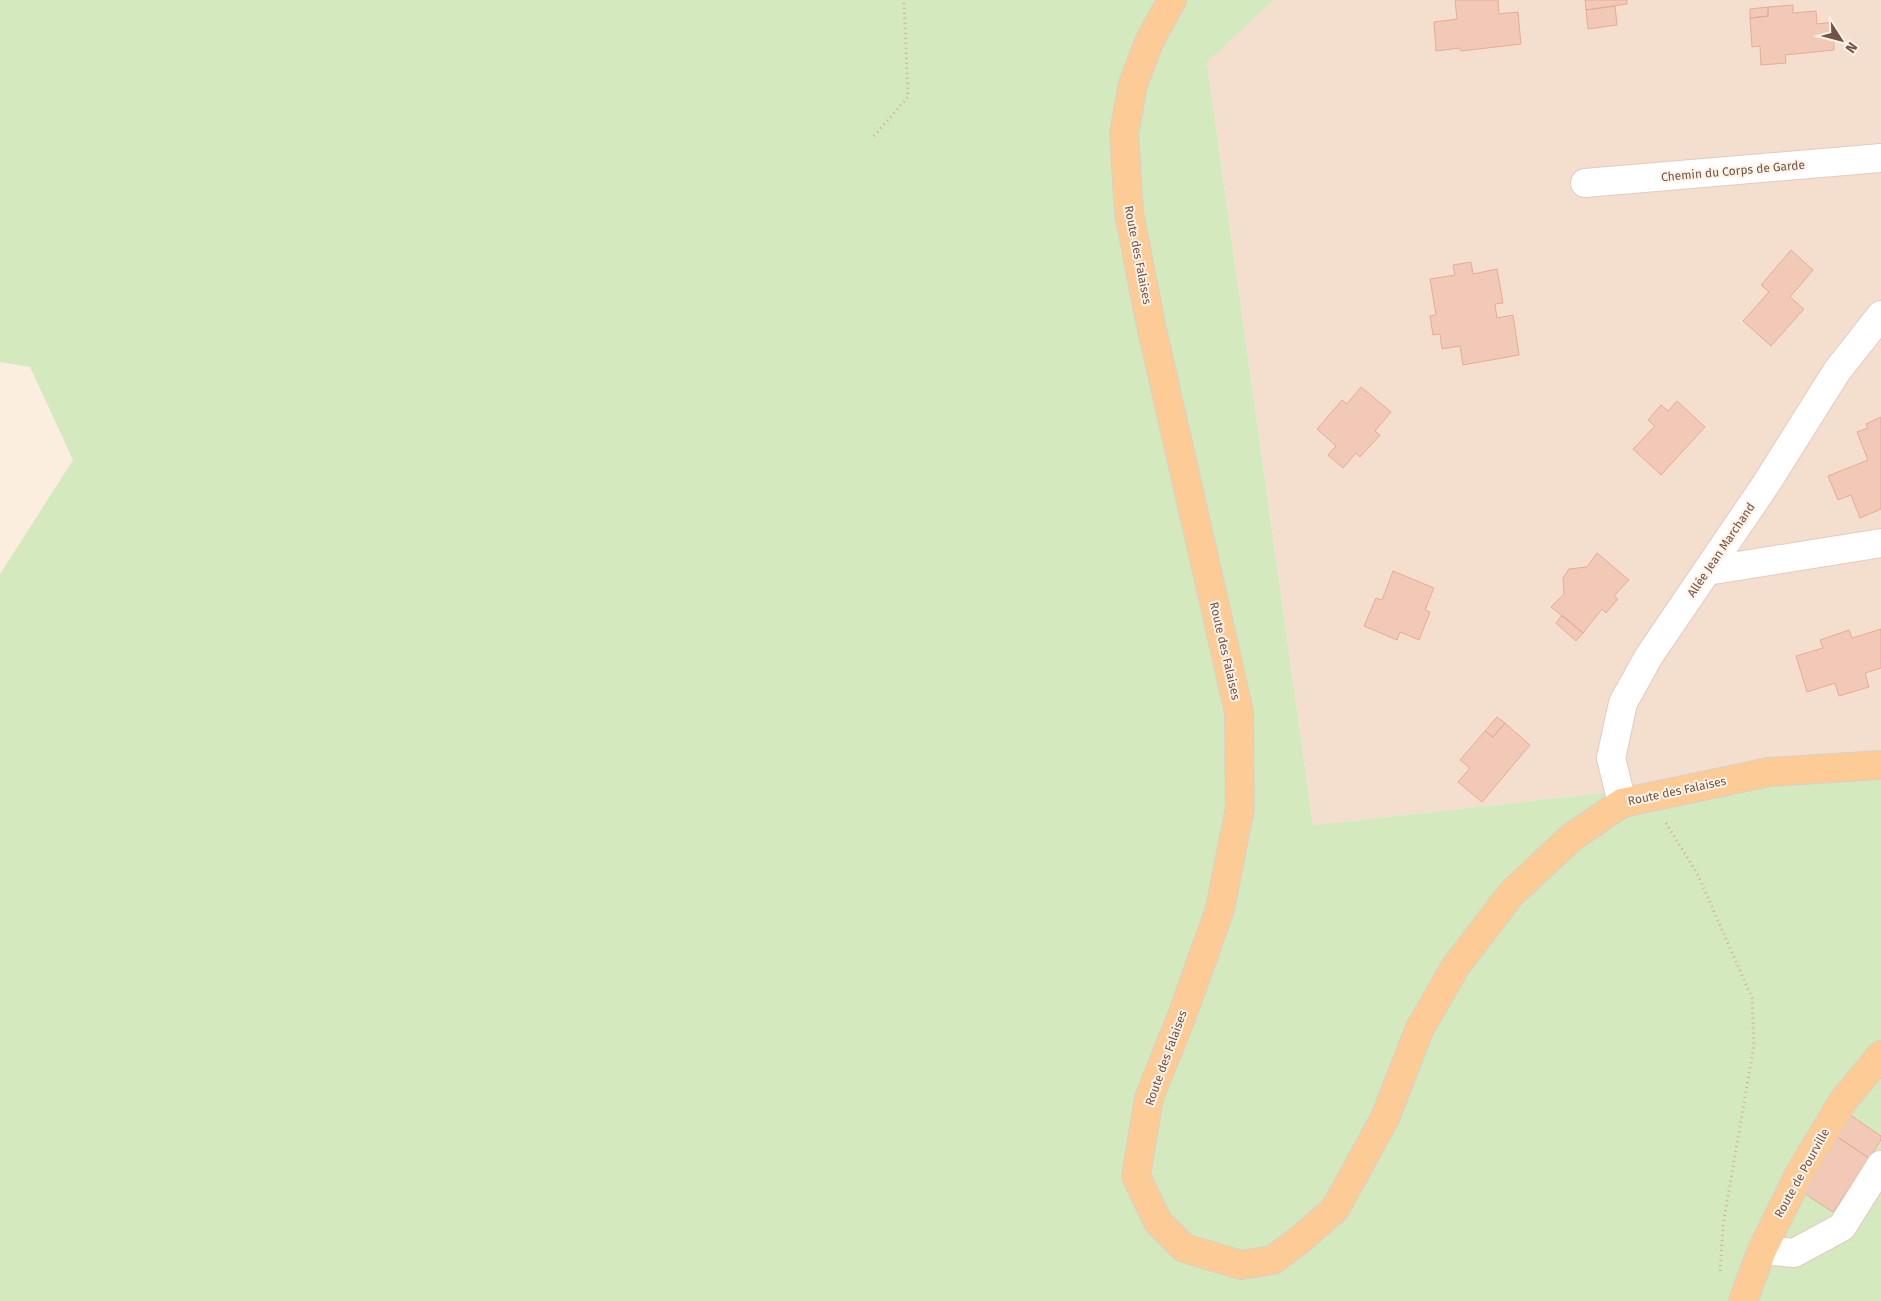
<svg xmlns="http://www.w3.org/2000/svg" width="1881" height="1301" viewBox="0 0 1881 1301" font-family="'Fira Sans',sans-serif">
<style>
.residential{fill:#f4dfce}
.green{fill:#d4eabe}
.building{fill:#f2c8b7;stroke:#e5ac97}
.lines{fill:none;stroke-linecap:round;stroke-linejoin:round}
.minor-casing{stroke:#e2cbbf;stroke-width:30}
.major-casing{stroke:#d8cfcb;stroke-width:30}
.path{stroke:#d7ab9a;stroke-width:3;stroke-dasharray:1 4;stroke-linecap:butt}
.minor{stroke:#fff;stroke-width:28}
.major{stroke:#fdcc96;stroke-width:28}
.labels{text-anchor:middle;stroke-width:4;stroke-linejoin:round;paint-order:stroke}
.street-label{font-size:12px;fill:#735247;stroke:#fff2e6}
</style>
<rect width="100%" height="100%" fill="#fceedf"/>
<path class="residential" d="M 1274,0 L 1881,0 L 1881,762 L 1313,825 L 1207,61 Z"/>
<path class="green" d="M 0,0 L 1274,0 L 1207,62 L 1313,825 L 1881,762 L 1881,1301 L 0,1301 L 0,574 L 73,460 L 30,367 L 0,362 Z"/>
<path class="building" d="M 1455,0 L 1498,0 L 1499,14 L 1518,12 L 1521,44 L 1461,51 L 1460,48 L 1436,51 L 1434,22 L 1457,19 Z
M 1585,0 L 1627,0 L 1627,4 L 1586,10 Z
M 1793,5 L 1793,13 L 1816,11 L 1817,24 L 1833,22 L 1834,50 L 1785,55 L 1786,63 L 1761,65 L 1760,46 L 1752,47 L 1750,18 L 1768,16 L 1768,7 Z
M 1615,6 L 1617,25 L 1588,29 L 1586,10 Z
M 1768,7 L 1768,16 L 1750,18 L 1750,9 Z
M 1791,250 L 1813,270 L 1790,297 L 1804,309 L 1771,346 L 1743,321 L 1769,292 L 1761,285 Z
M 1471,262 L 1473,274 L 1497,269 L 1503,303 L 1495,304 L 1497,318 L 1513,315 L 1519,355 L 1463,365 L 1460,346 L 1442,349 L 1440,334 L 1433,335 L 1430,316 L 1436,315 L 1430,279 L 1455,275 L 1453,265 Z
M 1361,387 L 1391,412 L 1375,431 L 1380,435 L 1360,457 L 1356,453 L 1343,468 L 1328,455 L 1336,446 L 1317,429 L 1342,400 L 1347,404 Z
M 1677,401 L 1705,427 L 1661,475 L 1633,449 L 1655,426 L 1648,420 L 1661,405 L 1668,411 Z
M 1881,417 L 1881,509 L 1860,518 L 1851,495 L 1838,500 L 1828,476 L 1868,460 L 1857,432 L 1868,428 L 1866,424 Z
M 1597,553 L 1629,580 L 1614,596 L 1618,599 L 1606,613 L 1602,609 L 1583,633 L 1551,607 L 1564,594 L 1563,578 L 1569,569 L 1587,567 Z
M 1393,571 L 1434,588 L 1425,610 L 1430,612 L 1419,640 L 1400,632 L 1397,640 L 1364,626 L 1376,598 L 1382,600 Z
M 1562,615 L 1583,633 L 1576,641 L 1556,623 Z
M 1881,629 L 1881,668 L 1865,673 L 1869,687 L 1839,696 L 1835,683 L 1807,692 L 1796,656 L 1823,648 L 1820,640 L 1849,630 L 1852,638 Z
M 1497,717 L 1505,723 L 1493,737 L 1485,731 Z
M 1505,723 L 1530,745 L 1482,802 L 1458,782 L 1470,768 L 1460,760 L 1485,731 L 1493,737 Z
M 1850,1115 L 1881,1136 L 1881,1140 L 1869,1158 L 1836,1136 Z
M 1836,1136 L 1869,1158 L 1833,1212 L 1799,1190 Z"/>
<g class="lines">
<defs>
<path id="minor" d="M 1585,183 L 1881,158
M 1707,571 L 1881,543
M 1622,803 L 1611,758 L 1623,703 L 1649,656 L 1766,484 L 1837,371 L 1881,315
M 1762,1250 L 1794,1253 L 1842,1227 L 1881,1165"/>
<path id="major" d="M 1172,0 L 1150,40 L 1133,84 L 1124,133 L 1129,213 L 1151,325 L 1239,712 L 1240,808 L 1220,909 L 1183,1013 L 1149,1098 L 1136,1176 L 1158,1222 L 1184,1248 L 1241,1265 L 1273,1260 L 1302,1238 L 1335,1209 L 1385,1118 L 1420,1028 L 1456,966 L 1511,894 L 1572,837 L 1622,803 L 1769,772 L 1881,765
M 1743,1301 L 1762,1250 L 1800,1173 L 1843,1101 L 1881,1055"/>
</defs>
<use href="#minor" class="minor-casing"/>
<use href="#major" class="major-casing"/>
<path class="path" d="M 874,136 L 908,97 L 904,0
M 1666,823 L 1698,875 L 1752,998 L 1754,1045 L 1723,1225 L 1720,1274"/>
<use href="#minor" class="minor"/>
<use href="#major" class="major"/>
</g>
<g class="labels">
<g class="street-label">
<text transform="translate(1733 171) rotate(-5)" y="4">Chemin du Corps de Garde</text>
<text transform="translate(1138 255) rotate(79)" y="4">Route des Falaises</text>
<text transform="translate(1721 550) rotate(-56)" y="4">Allée Jean Marchand</text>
<text transform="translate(1225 651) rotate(77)" y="4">Route des Falaises</text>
<text transform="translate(1677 791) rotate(-12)" y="4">Route des Falaises</text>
<text transform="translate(1166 1058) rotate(-70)" y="4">Route des Falaises</text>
<text transform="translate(1802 1173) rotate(-61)" y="4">Route de Pourville</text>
</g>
</g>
<g transform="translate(1841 40) rotate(126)" stroke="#fff2e6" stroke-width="4" paint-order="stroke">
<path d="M0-4L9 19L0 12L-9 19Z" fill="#735247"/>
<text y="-8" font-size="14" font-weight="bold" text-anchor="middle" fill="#735247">N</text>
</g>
</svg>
